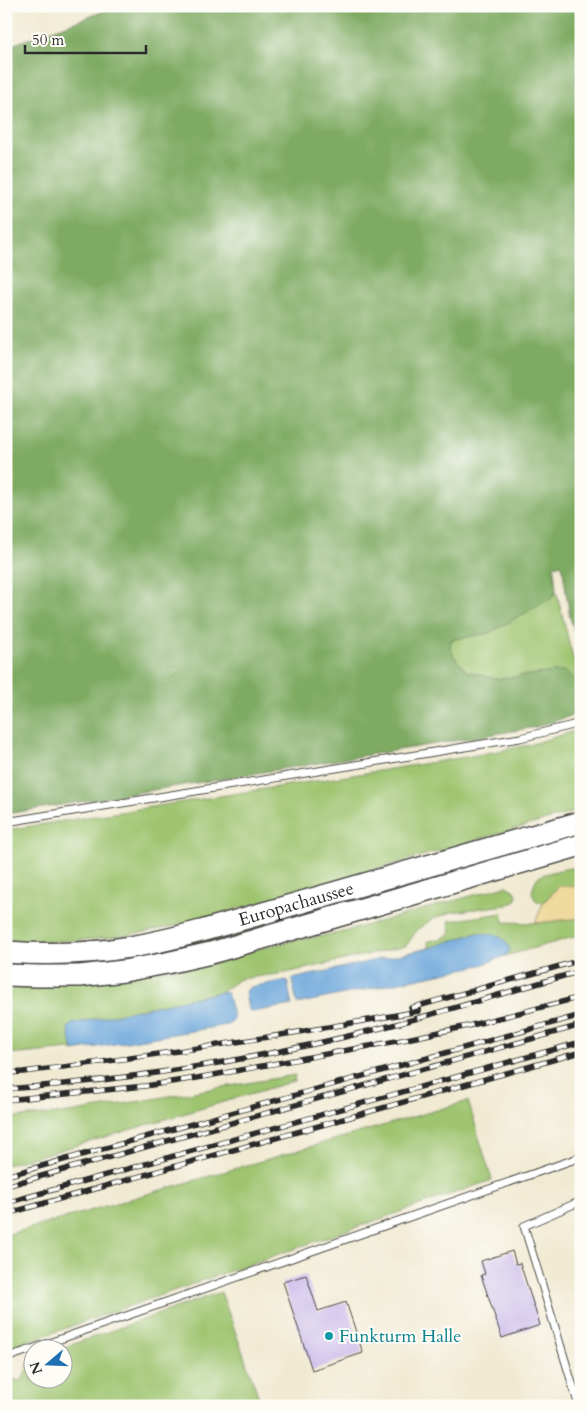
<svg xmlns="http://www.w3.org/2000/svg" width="587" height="1412" viewBox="0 0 587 1412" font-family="Cardo,serif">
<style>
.green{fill:#9ec46f;stroke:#64784d}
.forest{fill:#7eaa62;stroke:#546a46}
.sand{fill:#eeda9e;stroke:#8c8264}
.water{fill:#69a5da;stroke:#4a6882}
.building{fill:#c9baea}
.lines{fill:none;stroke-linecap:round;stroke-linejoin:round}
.service-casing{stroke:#494844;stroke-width:9}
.primary-casing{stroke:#494844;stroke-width:24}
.service{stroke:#fff;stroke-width:7}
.primary{stroke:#fff;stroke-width:21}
.rail-casing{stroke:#2b2b2b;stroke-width:5.5}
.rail{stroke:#fdfcf7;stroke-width:4;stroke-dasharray:11;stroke-linecap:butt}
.culture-dot{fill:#0f9aa8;stroke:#fdfcf7;stroke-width:2}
.labels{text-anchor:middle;stroke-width:4;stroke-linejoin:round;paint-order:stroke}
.street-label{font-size:18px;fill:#2b2b2b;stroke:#fdfcf7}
.culture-label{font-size:18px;fill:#0d838f;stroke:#fdfcf7;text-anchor:start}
</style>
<rect width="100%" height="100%" fill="#fdfcf7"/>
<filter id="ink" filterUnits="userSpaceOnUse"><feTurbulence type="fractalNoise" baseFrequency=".02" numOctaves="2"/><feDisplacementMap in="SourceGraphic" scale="10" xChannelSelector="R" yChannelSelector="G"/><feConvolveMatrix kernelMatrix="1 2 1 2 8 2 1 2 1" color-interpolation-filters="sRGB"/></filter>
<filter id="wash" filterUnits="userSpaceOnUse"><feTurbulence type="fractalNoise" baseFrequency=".0096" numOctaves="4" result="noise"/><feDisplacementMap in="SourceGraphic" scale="20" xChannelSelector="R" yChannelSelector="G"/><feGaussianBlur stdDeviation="1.12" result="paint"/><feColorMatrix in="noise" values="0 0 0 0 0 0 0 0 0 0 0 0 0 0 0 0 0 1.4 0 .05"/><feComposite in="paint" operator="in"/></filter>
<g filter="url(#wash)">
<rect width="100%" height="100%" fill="#f1ead3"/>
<path class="green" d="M 556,590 L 579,682 L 564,671 L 496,679 L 466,671 L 453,655 L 450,647 L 451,640 L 489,633 L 552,598 Z
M 581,729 L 581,810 L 210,917 C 193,921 177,926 161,929 C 110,940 58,943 6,941 L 6,830 L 466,757 L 529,745 Z
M 581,828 L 581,833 L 216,940 C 197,944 179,950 160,953 C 109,964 58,966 6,964 L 6,959 L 67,959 Z
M 581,866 L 581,886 L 559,886 L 543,903 L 536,901 L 532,893 C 533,888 534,882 537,878 C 544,872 571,868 581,866 Z
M 506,886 L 515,891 L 517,895 L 515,902 L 506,905 L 452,912 L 431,920 L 417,930 L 406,946 L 286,973 L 239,979 L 221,992 L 72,1024 L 68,1028 L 73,1051 L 69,1049 L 21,1054 L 6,1052 L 6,983 L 174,969 L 300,939 L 339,933 Z
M 502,913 L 504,922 L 535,923 L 581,918 L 581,935 L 505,956 L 510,950 L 477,933 L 429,948 L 428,941 L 440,940 L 451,933 L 449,921 Z
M 295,1075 L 294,1081 L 92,1141 L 6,1165 L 6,1118 L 69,1113 Z
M 468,1101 L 492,1180 L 6,1349 L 6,1235 Z
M 221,1292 L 262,1406 L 6,1406 L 6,1378 L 22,1381 L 30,1360 L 32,1359 L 32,1380 L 62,1380 L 62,1350 L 59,1349 Z"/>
<path class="forest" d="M 118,6 L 581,6 L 581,650 L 570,618 L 562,564 L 554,566 L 556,590 L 552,598 L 489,633 L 451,640 L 450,647 L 453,655 L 466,671 L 496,679 L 564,671 L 579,682 C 581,694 582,704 577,714 L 536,727 L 466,739 L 6,814 L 6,47 Z"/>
<path class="sand" d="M 559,886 L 581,886 L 581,918 L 535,923 L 543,903 Z"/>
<path class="water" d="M 477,933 C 491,934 505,934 510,950 L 505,956 L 481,965 L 297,1004 L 292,979 L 429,948 Z
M 287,980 L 292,1005 L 252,1012 L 248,1009 L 245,992 L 250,987 Z
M 221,992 L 227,993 L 234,1019 L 227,1025 L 73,1051 L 68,1028 L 72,1024 Z"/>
<g id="blocks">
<path class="building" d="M 512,1251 L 516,1264 L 520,1263 L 540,1325 L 502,1338 L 481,1275 L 485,1274 L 481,1261 Z
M 306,1275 L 318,1311 L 346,1302 L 363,1353 L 312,1370 L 283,1282 Z"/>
</g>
</g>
<g filter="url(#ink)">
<use href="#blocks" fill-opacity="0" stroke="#494844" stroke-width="1"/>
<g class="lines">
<defs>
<path id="service" d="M 6,822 L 520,738 L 573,725 L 581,721
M 6,1358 L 581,1157
M 579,1406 L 524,1226 L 581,1201"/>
<g id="primary">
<path id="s1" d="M 6,952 C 47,955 89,954 130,947 C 154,943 178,937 201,931 L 581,822"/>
<path d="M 6,975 L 37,976 L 80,976 L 124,971 L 167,963 L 211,953 L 314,923 L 581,845"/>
</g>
</defs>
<use href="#service" class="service-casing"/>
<use href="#primary" class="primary-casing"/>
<use href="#service" class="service"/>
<use href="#primary" class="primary"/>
<defs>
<path id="rail" d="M 411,1008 L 581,960
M 6,1073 L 23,1072 C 156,1056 287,1035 419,1011
M 6,1089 C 131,1080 255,1060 377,1029 C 445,1012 513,990 581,971
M 6,1100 L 145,1086 L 197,1078 L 402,1040 L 468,1026 L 581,997
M 6,1176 L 581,1015
M 6,1186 L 581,1025
M 6,1203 L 581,1042
M 6,1214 L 581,1052"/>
</defs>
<use href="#rail" class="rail-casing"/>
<use href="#rail" class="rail"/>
</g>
</g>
<circle class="culture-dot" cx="329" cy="1336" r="5"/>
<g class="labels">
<g class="street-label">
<text dy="6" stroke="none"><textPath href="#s1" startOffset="296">Europachaussee</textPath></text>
</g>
<g class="culture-label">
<text x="339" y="1342">Funkturm Halle</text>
</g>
</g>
<rect width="587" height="1412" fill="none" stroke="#fdfcf7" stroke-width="25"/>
<g transform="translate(48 1364) rotate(251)"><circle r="24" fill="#fdfcf7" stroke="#a9a8a5"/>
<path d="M0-4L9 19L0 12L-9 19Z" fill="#1f6fb2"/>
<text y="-8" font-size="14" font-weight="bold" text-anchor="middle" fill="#2b2b2b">N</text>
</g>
<path d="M25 45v8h121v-8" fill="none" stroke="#2b2b2b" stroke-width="2.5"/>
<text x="32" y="45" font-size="15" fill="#2b2b2b" stroke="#fdfcf7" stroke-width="4" paint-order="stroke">50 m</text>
</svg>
